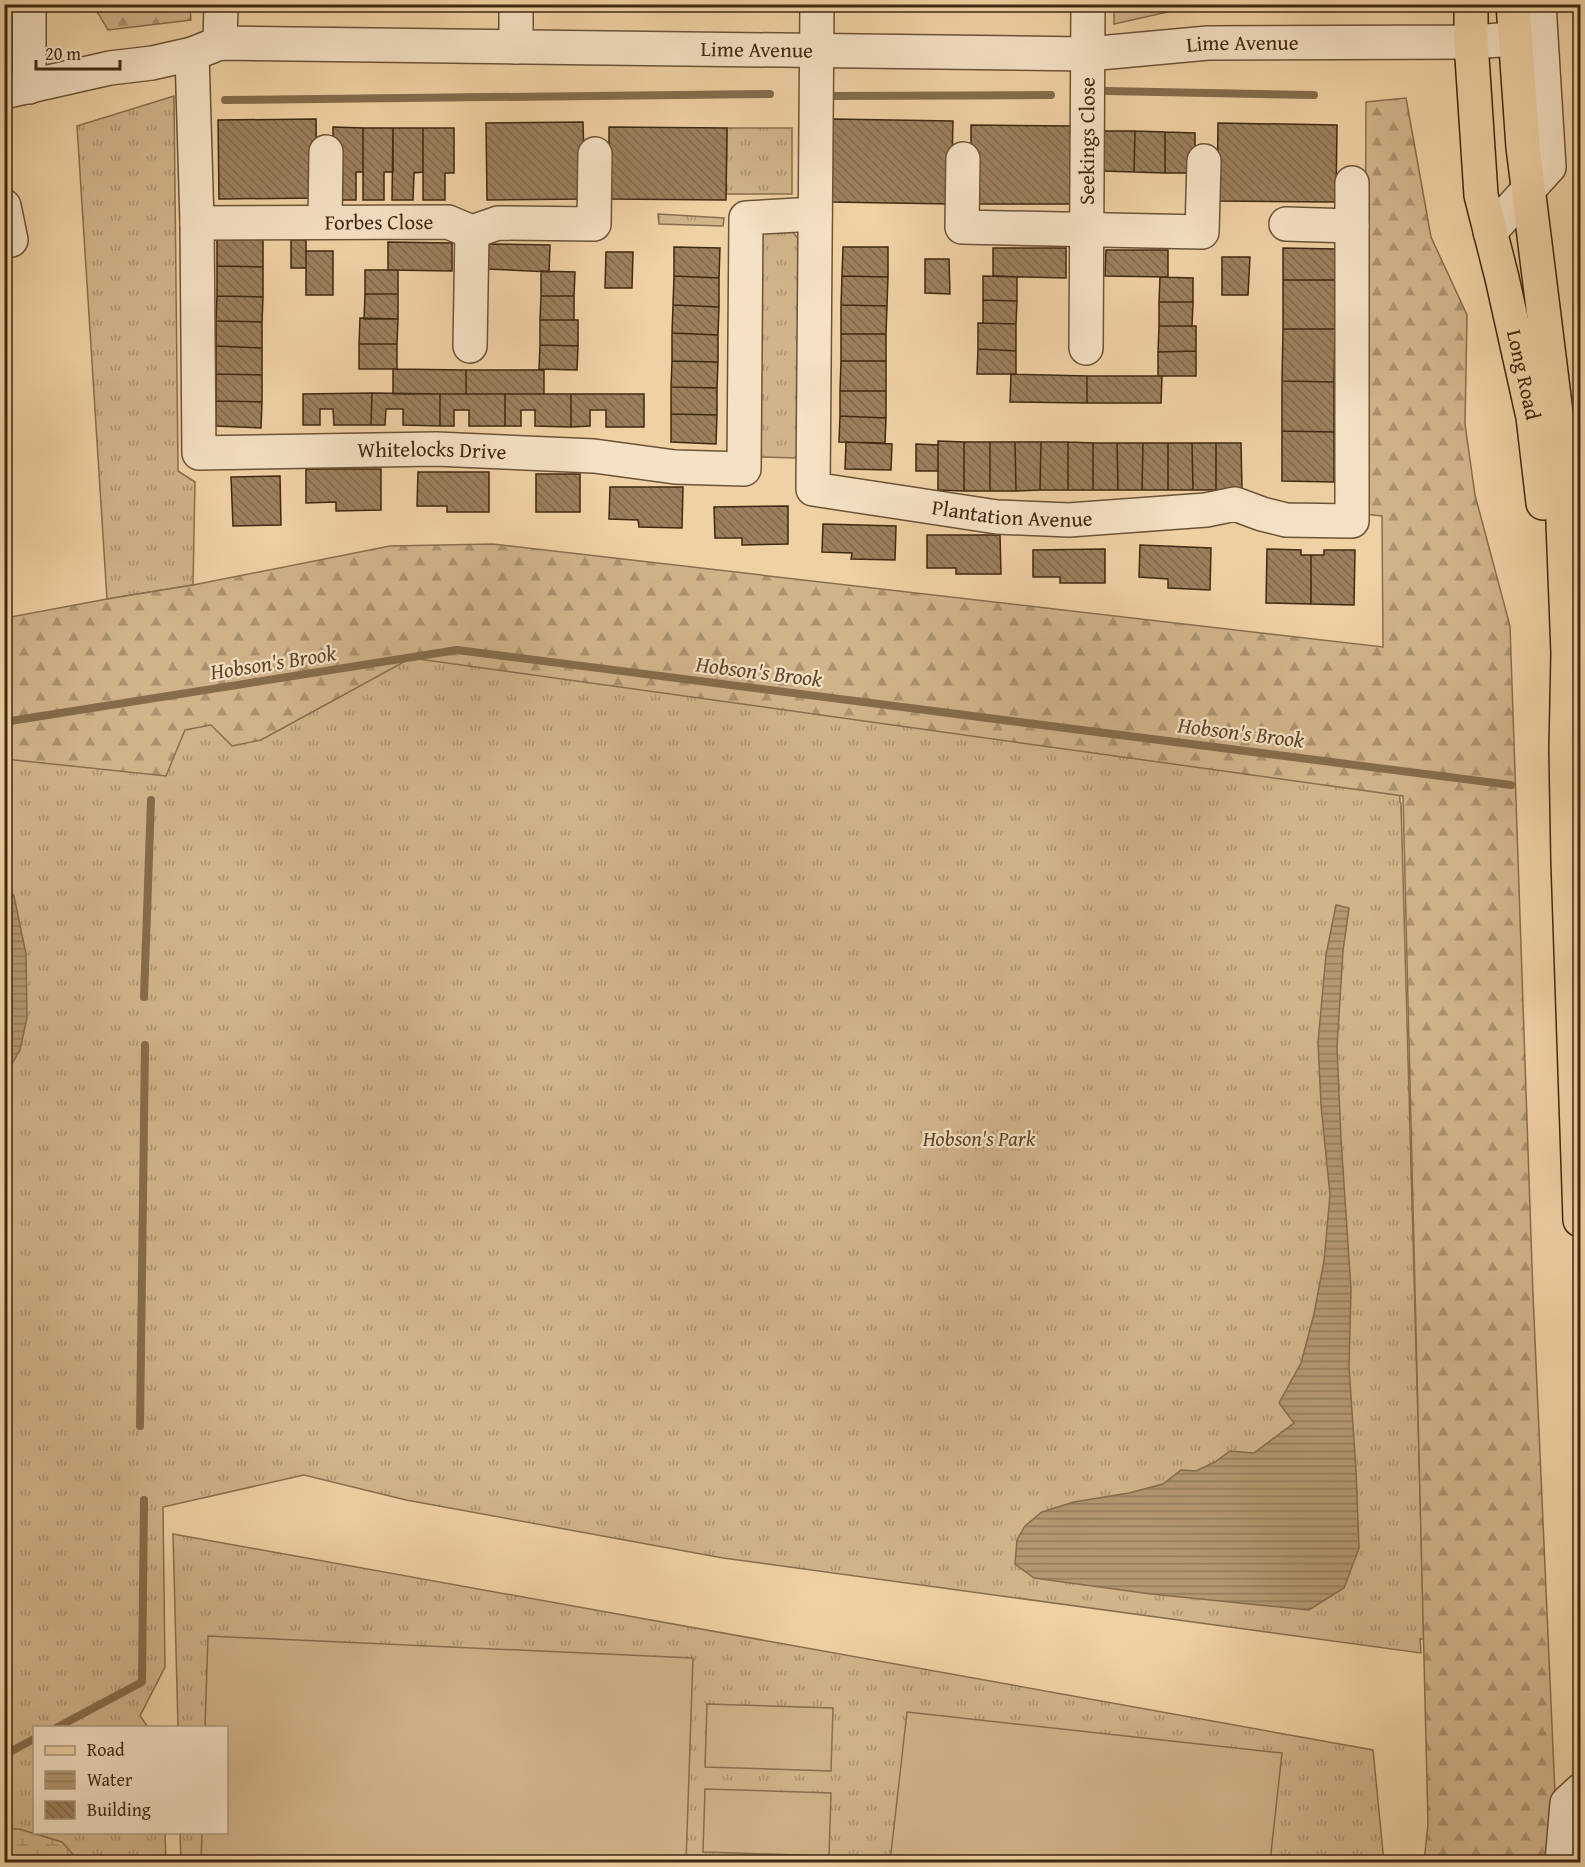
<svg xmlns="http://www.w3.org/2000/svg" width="1585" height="1867" viewBox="0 0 1585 1867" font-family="'Gentium Book Plus',serif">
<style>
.grass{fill:url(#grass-tufts);stroke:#896e4e;stroke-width:1.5}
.forest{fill:url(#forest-firs);stroke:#896e4e;stroke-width:1.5}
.wetland{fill:url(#wetland-marsh);stroke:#896e4e;stroke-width:1.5}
.pitch{fill:#d2b48b;stroke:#896e4e;stroke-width:1.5}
.water{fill:url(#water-rules);stroke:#866c4b;stroke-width:1.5}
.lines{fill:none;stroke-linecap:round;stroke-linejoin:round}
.stream{stroke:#866c4b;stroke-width:8}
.building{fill:url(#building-back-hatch);stroke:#402911;stroke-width:1.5}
.minor-casing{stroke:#6c5336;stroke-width:36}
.major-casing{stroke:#402911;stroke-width:36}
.minor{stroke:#f5e1c4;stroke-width:33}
.major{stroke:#f0d1a4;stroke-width:33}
.labels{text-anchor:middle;stroke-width:4.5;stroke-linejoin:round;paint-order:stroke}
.street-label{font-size:21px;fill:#402911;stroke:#f5e1c4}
.park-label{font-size:21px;font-style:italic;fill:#5d4529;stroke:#f5e1c4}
.water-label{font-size:22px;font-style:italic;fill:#5d4529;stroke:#f5e1c4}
</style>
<defs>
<pattern id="grass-tufts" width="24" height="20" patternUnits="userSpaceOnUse" patternTransform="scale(1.5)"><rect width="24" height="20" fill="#d2b48b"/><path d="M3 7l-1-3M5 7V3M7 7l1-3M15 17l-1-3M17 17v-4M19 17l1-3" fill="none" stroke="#ac9270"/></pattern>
<pattern id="forest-firs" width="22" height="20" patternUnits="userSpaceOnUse" patternTransform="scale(1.5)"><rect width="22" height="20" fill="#d2b48b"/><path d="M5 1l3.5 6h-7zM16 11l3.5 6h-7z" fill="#ac9270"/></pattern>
<pattern id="wetland-marsh" width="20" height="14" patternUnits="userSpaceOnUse" patternTransform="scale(1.5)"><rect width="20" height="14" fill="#d2b48b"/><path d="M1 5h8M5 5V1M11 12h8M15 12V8" fill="none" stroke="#ac9270"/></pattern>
<pattern id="water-rules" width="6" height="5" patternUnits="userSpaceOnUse" patternTransform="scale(1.5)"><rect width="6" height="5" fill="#b49872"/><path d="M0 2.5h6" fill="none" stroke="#947c5c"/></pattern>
<pattern id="building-back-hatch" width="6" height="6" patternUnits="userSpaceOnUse" patternTransform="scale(1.5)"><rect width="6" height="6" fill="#9c805d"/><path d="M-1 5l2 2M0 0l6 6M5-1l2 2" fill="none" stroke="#81694b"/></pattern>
</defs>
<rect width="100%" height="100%" fill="#f0d1a4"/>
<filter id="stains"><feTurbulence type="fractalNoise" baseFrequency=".00333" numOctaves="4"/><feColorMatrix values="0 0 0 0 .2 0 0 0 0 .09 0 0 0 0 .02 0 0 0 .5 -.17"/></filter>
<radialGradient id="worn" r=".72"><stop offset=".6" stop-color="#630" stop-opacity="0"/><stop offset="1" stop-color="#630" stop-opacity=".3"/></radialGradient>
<path class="grass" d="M 1114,5 L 1114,4 L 1255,5 L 1190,7 L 1114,24 Z
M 174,96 L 178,471 L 195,482 L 193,585 L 107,599 L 77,126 Z
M 727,128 L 792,128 L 792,194 L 726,194 Z
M 658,214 L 724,218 L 723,226 L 659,224 Z
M 789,228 L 803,244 L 798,458 L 757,457 L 757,243 L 767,229 Z
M 457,650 L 1399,770 L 1400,802 L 1401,803 L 1424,1639 L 1420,1639 L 1421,1653 L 723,1558 L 406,1500 L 304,1475 L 163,1507 L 165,1667 L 140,1716 L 148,1727 L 34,1728 L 34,1832 L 165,1833 L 166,1862 L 5,1862 L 5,746 L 271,680 Z
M 173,1534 L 1373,1750 L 1384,1862 L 181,1862 L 180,1833 L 226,1832 L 226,1728 L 178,1727 Z"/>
<path class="forest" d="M 93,5 L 190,5 L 191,20 L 108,30 Z
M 1406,98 L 1431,237 L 1467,315 L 1465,424 L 1475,495 L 1510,626 L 1533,1295 L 1558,1862 L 1424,1862 L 1428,1824 L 1403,796 L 411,658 L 261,740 L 232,746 L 211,725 L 185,730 L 166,776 L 5,759 L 5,618 L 107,599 L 193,585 L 390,546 L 493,544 L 1383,647 L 1382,516 L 1364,514 L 1366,102 Z"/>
<path class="wetland" d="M 5,1829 L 19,1829 L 62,1842 L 77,1859 L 77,1862 L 5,1862 Z"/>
<path class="pitch" d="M 208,1636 L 693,1658 L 686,1862 L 201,1862 L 202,1833 L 226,1832 L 226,1728 L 205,1727 Z
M 707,1704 L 833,1708 L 831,1771 L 705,1767 Z
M 907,1712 L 1282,1753 L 1270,1862 L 890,1862 Z
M 705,1789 L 831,1793 L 829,1856 L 703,1852 Z"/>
<path class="water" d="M 5,884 L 14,896 L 26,954 L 27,1018 L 20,1050 L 5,1076 Z
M 1336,905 L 1349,908 L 1343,951 L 1337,1047 L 1341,1139 L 1351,1289 L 1349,1367 L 1356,1471 L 1359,1548 L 1344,1588 L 1309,1610 L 1151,1594 L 1034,1578 L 1015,1564 L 1017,1540 L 1025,1526 L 1042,1512 L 1074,1502 L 1129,1493 L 1163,1484 L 1181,1470 L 1196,1471 L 1215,1462 L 1230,1451 L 1254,1453 L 1294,1423 L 1279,1403 L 1301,1363 L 1314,1314 L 1324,1261 L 1330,1195 L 1321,1105 L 1318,1042 L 1326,955 Z"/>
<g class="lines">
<path class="stream" d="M 1106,91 L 1314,95
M 835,96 L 1051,95
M 225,100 L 770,94
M 4,722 L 457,650 L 1511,785
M 144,997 L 151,800
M 140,1426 L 145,1045
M 56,1728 L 142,1682 L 144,1500
M 4,1755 L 34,1739"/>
</g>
<path class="building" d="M 316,119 L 317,198 L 219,199 L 218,120 Z
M 832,119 L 953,121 L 951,204 L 831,202 Z
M 583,122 L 585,199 L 487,200 L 486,123 Z
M 1218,123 L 1337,125 L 1336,202 L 1217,201 Z
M 971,125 L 1071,126 L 1070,204 L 971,204 Z
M 333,127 L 363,128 L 363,172 L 356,172 L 356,200 L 334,200 Z
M 609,127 L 727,128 L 726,200 L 609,199 Z
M 363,128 L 393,128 L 393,172 L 384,172 L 384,200 L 363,200 Z
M 393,128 L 423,128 L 423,172 L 414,173 L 413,200 L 392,200 Z
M 423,128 L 454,128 L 454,173 L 445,173 L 445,200 L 423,200 Z
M 1104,131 L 1135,131 L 1134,172 L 1103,171 Z
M 1135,131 L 1165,132 L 1165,173 L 1134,172 Z
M 1165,132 L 1195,133 L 1195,173 L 1165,173 Z
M 217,238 L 263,239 L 263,267 L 217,266 Z
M 291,240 L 306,240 L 306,268 L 291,268 Z
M 388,242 L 452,243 L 452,271 L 388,270 Z
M 488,244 L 550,245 L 549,272 L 487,269 Z
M 674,247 L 720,248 L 719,278 L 674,276 Z
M 843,247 L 888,247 L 888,277 L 842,276 Z
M 993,248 L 1066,248 L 1066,278 L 993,276 Z
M 1283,248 L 1335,249 L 1335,280 L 1283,280 Z
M 1106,250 L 1168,250 L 1168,277 L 1105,276 Z
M 306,251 L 333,251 L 333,295 L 306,295 Z
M 606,252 L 633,252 L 632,288 L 605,288 Z
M 1222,257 L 1250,257 L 1248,295 L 1222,295 Z
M 925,259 L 949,259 L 950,294 L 925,293 Z
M 217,266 L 263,267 L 263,297 L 217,296 Z
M 365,270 L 398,270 L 398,294 L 365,294 Z
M 541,271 L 575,272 L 574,296 L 541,296 Z
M 674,276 L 719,278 L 719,307 L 673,305 Z
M 842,276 L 888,277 L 887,306 L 841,305 Z
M 983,276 L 1017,277 L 1017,301 L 983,300 Z
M 1160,277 L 1193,278 L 1193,302 L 1159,302 Z
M 1283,280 L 1335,280 L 1335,329 L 1283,329 Z
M 365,294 L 398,294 L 398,319 L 364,319 Z
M 217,296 L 263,297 L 262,322 L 216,321 Z
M 541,296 L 574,296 L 574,320 L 540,320 Z
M 983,300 L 1017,301 L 1016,324 L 983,323 Z
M 1159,302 L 1193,302 L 1192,326 L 1159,326 Z
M 673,305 L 719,307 L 718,335 L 672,333 Z
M 841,305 L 887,306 L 886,334 L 841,334 Z
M 360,318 L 398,319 L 397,344 L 359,344 Z
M 540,320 L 578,320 L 578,346 L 540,345 Z
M 216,321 L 262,322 L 262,348 L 216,346 Z
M 978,323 L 1016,324 L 1016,351 L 978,349 Z
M 1159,326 L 1196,326 L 1196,351 L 1158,352 Z
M 1283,329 L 1335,329 L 1334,382 L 1282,381 Z
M 672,333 L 718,335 L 718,362 L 672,361 Z
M 841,334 L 886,334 L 886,361 L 841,361 Z
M 359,344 L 397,344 L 397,369 L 359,369 Z
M 540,345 L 578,346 L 577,370 L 539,369 Z
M 216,346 L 262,348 L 262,375 L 216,374 Z
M 978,349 L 1016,351 L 1016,374 L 977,374 Z
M 1196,351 L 1196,376 L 1158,376 L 1158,352 Z
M 672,361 L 718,362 L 717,388 L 671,387 Z
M 841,361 L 886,361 L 886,391 L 840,391 Z
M 393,369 L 466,370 L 466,394 L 393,394 Z
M 466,370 L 544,370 L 544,394 L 466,394 Z
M 216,374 L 262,375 L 262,402 L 216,401 Z
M 1011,374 L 1087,376 L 1087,403 L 1010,402 Z
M 1087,376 L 1162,376 L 1161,403 L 1087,403 Z
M 1282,381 L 1334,382 L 1334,432 L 1282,431 Z
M 671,387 L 717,388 L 717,415 L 671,414 Z
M 840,391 L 886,391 L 886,418 L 840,416 Z
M 372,393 L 371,425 L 334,425 L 333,409 L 320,409 L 320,425 L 303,425 L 303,394 Z
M 372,393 L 440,394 L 440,426 L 403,425 L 403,409 L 386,409 L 385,425 L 371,425 Z
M 440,394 L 505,394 L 505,426 L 469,426 L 469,410 L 454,410 L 454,426 L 440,426 Z
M 505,394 L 571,394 L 571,427 L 535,426 L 535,410 L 521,410 L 521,426 L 505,426 Z
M 571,394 L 644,394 L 644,427 L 606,427 L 606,410 L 590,410 L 590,426 L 571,427 Z
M 216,401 L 262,402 L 261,428 L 216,426 Z
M 671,414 L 717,415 L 716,444 L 671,442 Z
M 840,416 L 886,418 L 885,443 L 839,442 Z
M 1282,431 L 1334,432 L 1334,482 L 1282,481 Z
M 938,441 L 964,442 L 964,491 L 938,490 Z
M 846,442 L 892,444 L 891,470 L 845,469 Z
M 964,442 L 990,442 L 990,491 L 964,491 Z
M 990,442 L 1015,442 L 1016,491 L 990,491 Z
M 1015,442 L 1041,442 L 1040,490 L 1016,491 Z
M 1041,442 L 1068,442 L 1068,490 L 1040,490 Z
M 1068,442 L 1093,443 L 1093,490 L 1068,490 Z
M 1093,443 L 1117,443 L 1118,490 L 1093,490 Z
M 1117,443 L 1143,443 L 1142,490 L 1118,490 Z
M 1143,443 L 1168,443 L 1168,490 L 1142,490 Z
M 1168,443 L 1192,443 L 1193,490 L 1168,490 Z
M 1192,443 L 1216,443 L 1216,490 L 1193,490 Z
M 1216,443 L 1241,443 L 1242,490 L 1216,490 Z
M 916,444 L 938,445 L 938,471 L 916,471 Z
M 306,469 L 381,469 L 381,510 L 336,511 L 336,502 L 306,503 Z
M 418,472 L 489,472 L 489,512 L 447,512 L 447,506 L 417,506 Z
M 536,474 L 580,474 L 580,512 L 536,512 Z
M 280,476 L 281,525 L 233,526 L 231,477 Z
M 610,487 L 683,487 L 682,528 L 639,527 L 638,520 L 609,519 Z
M 788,506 L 788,544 L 742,545 L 742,538 L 715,538 L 714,507 Z
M 823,524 L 896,526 L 895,560 L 851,559 L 852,553 L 822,552 Z
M 927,535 L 1000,535 L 1001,574 L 956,574 L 956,568 L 927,568 Z
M 1140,545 L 1211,548 L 1210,590 L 1168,588 L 1168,579 L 1139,577 Z
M 1105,549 L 1105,583 L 1060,583 L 1060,577 L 1033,577 L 1033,550 Z
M 1267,549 L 1301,550 L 1301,555 L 1311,555 L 1311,604 L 1266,603 Z
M 1324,550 L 1355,550 L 1354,605 L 1311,604 L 1311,555 L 1324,555 Z"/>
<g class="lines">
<defs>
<g id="minor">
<path d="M 29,4 L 29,87"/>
<path id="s1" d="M 817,4 L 813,489 L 997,517 L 1069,520 L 1206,510 L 1235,504 L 1262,514 L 1286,520 L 1352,521 L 1352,183"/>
<path d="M 220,43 L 221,4"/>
<path d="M 516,47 L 516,4"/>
<path id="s2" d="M 192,54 L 197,223 L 199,453 L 436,449 L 594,456 L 675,467 L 744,469 L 746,218 L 815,214"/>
<path id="s3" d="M 4,92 L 110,68 L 152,63 L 192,54 L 220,43 L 1088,54 L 1208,43 L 1471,42 L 1515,39"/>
<path d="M 963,159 L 962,227 L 1202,232 L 1204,161"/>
<path d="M 4,206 L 11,240"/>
<path d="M 325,222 L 326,152"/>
<path id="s4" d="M 197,223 L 448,222 L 472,232 L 498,223 L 594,224 L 595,154"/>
<path d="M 1286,224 L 1352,226"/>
<path d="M 1490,232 L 1549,167 L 1539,4"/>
<path d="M 470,346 L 472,232"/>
<path id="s5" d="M 1086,348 L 1088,4"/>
<path d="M 1562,1862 L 1567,1803 L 1580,1791"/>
</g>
<g id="major">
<path id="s6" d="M 1471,4 L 1471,42 L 1481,195 L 1502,278 L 1533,417 L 1543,503"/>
<path d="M 1513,4 L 1523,147 L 1560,445 L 1568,653 L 1566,749 L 1568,861 L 1580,1220"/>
</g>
</defs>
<use href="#minor" class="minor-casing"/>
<use href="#major" class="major-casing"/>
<use href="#minor" class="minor"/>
<use href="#major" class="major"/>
</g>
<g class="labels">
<g class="street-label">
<text dy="7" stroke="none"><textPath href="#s3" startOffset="1245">Lime Avenue</textPath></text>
<text dy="7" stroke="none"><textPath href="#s3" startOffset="759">Lime Avenue</textPath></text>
<text dy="7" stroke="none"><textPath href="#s5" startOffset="207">Seekings Close</textPath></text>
<text dy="7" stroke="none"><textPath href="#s4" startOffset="182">Forbes Close</textPath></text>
<text dy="7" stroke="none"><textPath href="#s6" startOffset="376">Long Road</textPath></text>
<text dy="7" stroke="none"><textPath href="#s2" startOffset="632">Whitelocks Drive</textPath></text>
<text dy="7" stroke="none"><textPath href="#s1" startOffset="686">Plantation Avenue</textPath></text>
</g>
<g class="park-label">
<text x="979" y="1146">Hobson's Park</text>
</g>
<g class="water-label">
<text transform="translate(273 662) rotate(-9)" y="8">Hobson's Brook</text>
<text transform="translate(759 671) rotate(7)" y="8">Hobson's Brook</text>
<text transform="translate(1241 732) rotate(7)" y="8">Hobson's Brook</text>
</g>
</g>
<rect width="1585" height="1867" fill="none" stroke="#f0d1a4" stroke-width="24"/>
<rect x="6" y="6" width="1573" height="1855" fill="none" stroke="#402911" stroke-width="3"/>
<rect x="12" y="12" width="1561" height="1843" fill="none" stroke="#402911" stroke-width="1.5"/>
<rect x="33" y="1726" width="195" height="108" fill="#f5e1c4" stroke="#ad977c" stroke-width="1.5"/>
<rect x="45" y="1746" width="30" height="9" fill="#f0d1a4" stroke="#ad977c" stroke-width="1.5"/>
<text x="87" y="1756" font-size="18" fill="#402911">Road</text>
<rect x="45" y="1771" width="30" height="18" fill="url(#water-rules)" stroke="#ad977c" stroke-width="1.5"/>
<text x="87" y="1786" font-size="18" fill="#402911">Water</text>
<rect x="45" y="1801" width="30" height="18" fill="url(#building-back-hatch)" stroke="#ad977c" stroke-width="1.5"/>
<text x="87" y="1816" font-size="18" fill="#402911">Building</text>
<path d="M36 60v9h84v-9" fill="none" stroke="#402911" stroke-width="3"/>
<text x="45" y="60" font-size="18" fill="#402911" stroke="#f5e1c4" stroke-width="4.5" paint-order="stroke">20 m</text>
<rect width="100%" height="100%" filter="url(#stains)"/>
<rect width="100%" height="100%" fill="url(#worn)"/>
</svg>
